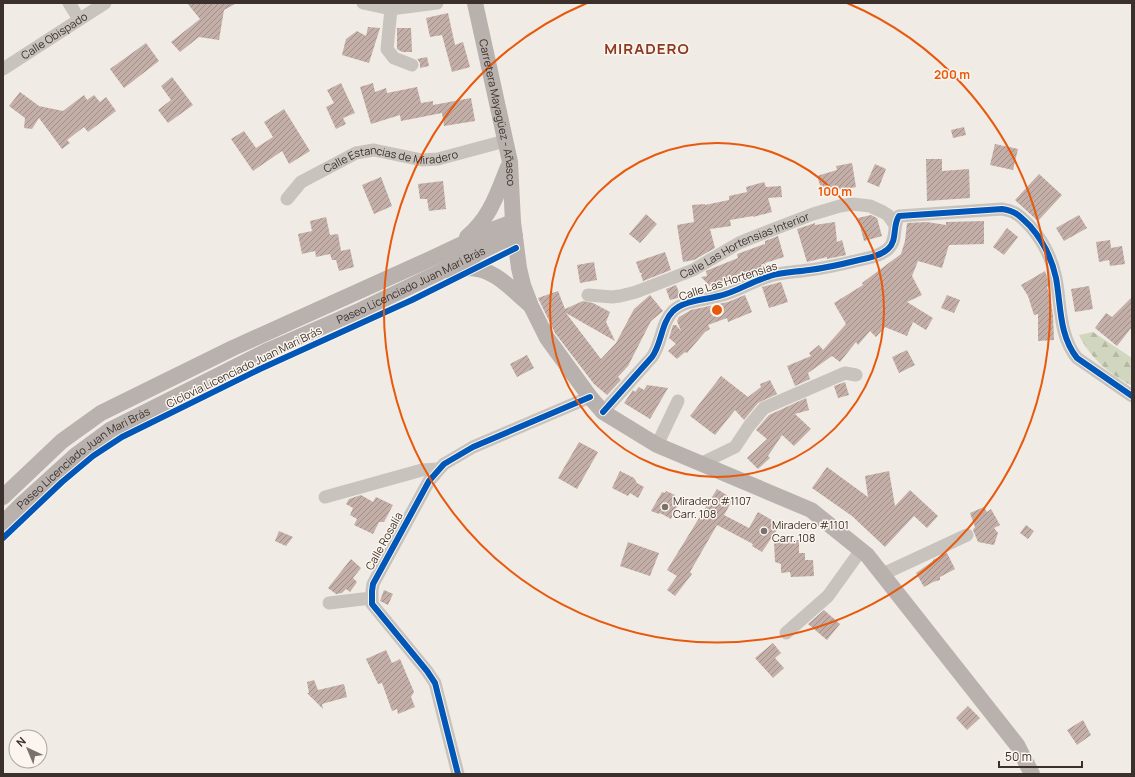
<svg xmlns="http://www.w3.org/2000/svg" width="1135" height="777" viewBox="0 0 1135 777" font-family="Manrope,sans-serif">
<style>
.forest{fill:url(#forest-firs)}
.building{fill:url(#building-hatch)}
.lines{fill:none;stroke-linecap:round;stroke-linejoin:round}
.minor{stroke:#c9c3be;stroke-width:13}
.major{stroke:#b8b1ad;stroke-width:16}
.cycleway-casing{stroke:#fbf5ee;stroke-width:8}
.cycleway{stroke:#0057b8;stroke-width:6}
.ring{fill:none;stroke:#e8590c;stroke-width:2}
.poi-dot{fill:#7a716c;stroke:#fbf5ee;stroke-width:1.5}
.labels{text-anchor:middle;stroke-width:3;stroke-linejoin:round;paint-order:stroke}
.street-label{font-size:11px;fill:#3b302b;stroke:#fbf5ee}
.poi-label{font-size:11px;fill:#3b302b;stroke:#fbf5ee;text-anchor:start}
.district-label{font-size:15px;font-weight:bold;letter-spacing:1px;fill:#8c3b22;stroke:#fbf5ee}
.centre{fill:#e8590c;stroke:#fbf5ee;stroke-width:2}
.ring-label{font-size:12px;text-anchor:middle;font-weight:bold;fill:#e8590c;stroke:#fbf5ee;stroke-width:3;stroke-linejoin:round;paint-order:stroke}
</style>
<defs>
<pattern id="forest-firs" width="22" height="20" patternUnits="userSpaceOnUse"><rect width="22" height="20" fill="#d1d6bf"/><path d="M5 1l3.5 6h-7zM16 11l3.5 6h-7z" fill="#b4b8a4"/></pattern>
<pattern id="building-hatch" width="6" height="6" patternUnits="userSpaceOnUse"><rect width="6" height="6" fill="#c3afa7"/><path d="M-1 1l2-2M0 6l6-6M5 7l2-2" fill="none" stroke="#a08f88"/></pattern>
</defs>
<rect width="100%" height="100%" fill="#f0ebe5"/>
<path class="forest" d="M 1093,332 L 1132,358 L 1132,386 C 1108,373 1091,359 1079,335 Z"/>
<path class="building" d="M 187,3 L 237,3 L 224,10 L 219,40 L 199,37 L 180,52 L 171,42 L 200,19 Z
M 448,13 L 455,45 L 463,42 L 470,67 L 452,72 L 442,35 L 430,37 L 426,18 Z
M 368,27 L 380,28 L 369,63 L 342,55 L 346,39 L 357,31 L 366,36 Z
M 397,28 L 411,28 L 412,52 L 402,52 L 397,49 Z
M 146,43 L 159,61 L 124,88 L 110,69 Z
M 427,57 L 429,66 L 420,68 L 420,63 L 417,59 Z
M 172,77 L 193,105 L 168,123 L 158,110 L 171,100 L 161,86 Z
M 341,83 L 355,113 L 343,118 L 346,124 L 336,129 L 326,107 L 334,103 L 327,90 Z
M 373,83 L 375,92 L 386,88 L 387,93 L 417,87 L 421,103 L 433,101 L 433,105 L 471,98 L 475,121 L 444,126 L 442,113 L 401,121 L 400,115 L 371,124 L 360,87 Z
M 20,92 L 39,106 L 63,111 L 84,95 L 87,100 L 94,95 L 100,102 L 106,97 L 116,111 L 88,132 L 84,127 L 67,140 L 70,143 L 62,149 L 39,118 L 32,129 L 24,128 L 25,118 L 9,106 Z
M 284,109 L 310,151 L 289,164 L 282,151 L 253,171 L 231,139 L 244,131 L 256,148 L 273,137 L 264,122 Z
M 964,127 L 966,135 L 953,138 L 951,130 Z
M 995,144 L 1018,149 L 1013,170 L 990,165 Z
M 926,159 L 942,159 L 942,171 L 969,169 L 970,198 L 927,201 Z
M 852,163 L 856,187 L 841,190 L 841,189 L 823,194 L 817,176 L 837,170 L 836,166 Z
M 875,164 L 886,169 L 879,187 L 867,182 Z
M 1039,174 L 1062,195 L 1038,221 L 1015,200 Z
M 381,177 L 392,206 L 374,214 L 362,185 Z
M 443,181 L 446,209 L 429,211 L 427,199 L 420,199 L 418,184 Z
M 764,182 L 766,187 L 781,186 L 782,197 L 768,198 L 772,212 L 753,217 L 753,216 L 730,220 L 731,226 L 710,229 L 715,248 L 694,260 L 683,262 L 677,225 L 694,222 L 692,205 L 705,204 L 705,205 L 729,200 L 729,196 L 747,192 L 746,187 Z
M 646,214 L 657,224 L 640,243 L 629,234 Z
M 871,215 L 877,218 L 882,236 L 864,241 L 858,218 Z
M 1079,215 L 1087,228 L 1064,241 L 1056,228 Z
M 326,217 L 330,235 L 338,234 L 341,251 L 350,249 L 354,267 L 339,271 L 336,260 L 332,260 L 330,254 L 316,257 L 315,251 L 302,254 L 298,234 L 312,231 L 310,221 Z
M 984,221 L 984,244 L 949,245 L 942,268 L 918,261 L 912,276 L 922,295 L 907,302 L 933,318 L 926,330 L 913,322 L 907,336 L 885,327 L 876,337 L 870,331 L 858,345 L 856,342 L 840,362 L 832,356 L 808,373 L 810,379 L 795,386 L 787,366 L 811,356 L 809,353 L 819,345 L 823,350 L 846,324 L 834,303 L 863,285 L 862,283 L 901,254 L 905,241 L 907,223 L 927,222 L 946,225 L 946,222 Z
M 835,222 L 837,242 L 842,240 L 846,255 L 827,259 L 827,257 L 807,262 L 797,229 L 815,223 L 815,225 Z
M 1007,228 L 1018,237 L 1004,255 L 993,247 Z
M 778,236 L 784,257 L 765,263 L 767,269 L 732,280 L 731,278 L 710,286 L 701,277 L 707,276 L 706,271 L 713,268 L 738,258 L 737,254 L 765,244 L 765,241 Z
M 1110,240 L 1111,248 L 1122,246 L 1125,264 L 1110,266 L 1109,260 L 1099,262 L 1096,242 Z
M 665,252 L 671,270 L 643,281 L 641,275 L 642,273 L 640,273 L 636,262 Z
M 594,262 L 597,280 L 580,283 L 577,265 Z
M 1045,271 L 1048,280 L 1049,286 L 1047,287 L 1051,301 L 1053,316 L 1054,340 L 1038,341 L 1038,314 L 1034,315 L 1028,296 L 1021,285 Z
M 781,282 L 788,302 L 769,308 L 762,287 Z
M 676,285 L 681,297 L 670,300 L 666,289 Z
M 1089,286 L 1093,309 L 1075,312 L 1071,289 Z
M 558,291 L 565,309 L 583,301 L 593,303 L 610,312 L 606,322 L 615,341 L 566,313 L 601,359 L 616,343 L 634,309 L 650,295 L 663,311 L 651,321 L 628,366 L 618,377 L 621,380 L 607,395 L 594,384 L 555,333 L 540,302 L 538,298 Z
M 745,295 L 752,312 L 728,322 L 727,318 L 708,325 L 710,329 L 705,332 L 687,353 L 685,352 L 677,359 L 668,351 L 676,344 L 669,338 L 673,325 L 676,325 L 681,331 L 677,321 L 679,317 L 691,310 L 728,302 Z
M 947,295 L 960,300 L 954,313 L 941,308 Z
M 1132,297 L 1132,327 L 1117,346 L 1095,328 L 1106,313 L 1112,317 Z
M 907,350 L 915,365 L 899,373 L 892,357 Z
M 527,355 L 534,368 L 517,377 L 510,364 Z
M 721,376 L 748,397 L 761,387 L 760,384 L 770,380 L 777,394 L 758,403 L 744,420 L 735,410 L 715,435 L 690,416 Z
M 845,382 L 849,395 L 838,398 L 834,386 Z
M 647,385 L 668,388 L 650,419 L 624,403 L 633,390 L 635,392 L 639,387 L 644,390 Z
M 806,398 L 809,410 L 795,414 L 811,429 L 794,446 L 782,435 L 768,456 L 770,458 L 758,469 L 747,458 L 767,439 L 756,430 L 769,415 Z
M 579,442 L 598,452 L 577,489 L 558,478 Z
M 827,467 L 868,497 L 865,476 L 889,471 L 895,506 L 910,490 L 938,516 L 927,528 L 914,516 L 885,547 L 852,516 L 812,488 Z
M 620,471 L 634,478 L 637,483 L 644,487 L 638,498 L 630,493 L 628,496 L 612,488 Z
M 717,489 L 733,499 L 724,515 L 749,528 L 758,512 L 780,525 L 762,552 L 752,546 L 753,544 L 717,525 L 690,572 L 692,574 L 675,596 L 667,590 L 677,576 L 667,570 Z
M 666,491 L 675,495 L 674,498 L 680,500 L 671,519 L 660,513 L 659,514 L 651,511 L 662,492 L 665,493 Z
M 361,495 L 373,502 L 376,497 L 393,505 L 384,522 L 379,522 L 373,534 L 354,525 L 357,519 L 350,515 L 353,508 L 346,504 L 349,499 Z
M 984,507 L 987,512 L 991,509 L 1000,525 L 994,528 L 998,533 L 994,545 L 978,542 L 973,530 L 975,527 L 970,513 Z
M 1026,525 L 1034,531 L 1028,539 L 1020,533 Z
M 279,531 L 293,537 L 286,546 L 275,541 Z
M 799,540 L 799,553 L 805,553 L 805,560 L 813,560 L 814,576 L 791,577 L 790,572 L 781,573 L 781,564 L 775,562 L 774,541 Z
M 628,542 L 659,553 L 650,576 L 620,566 Z
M 947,553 L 955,569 L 940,577 L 940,580 L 933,582 L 924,587 L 916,573 L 933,561 L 933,560 Z
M 351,559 L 361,568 L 353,578 L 357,582 L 350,592 L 346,589 L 342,593 L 336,594 L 328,588 Z
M 384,590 L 393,594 L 388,605 L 380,601 Z
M 824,610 L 840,624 L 827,640 L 808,624 Z
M 773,643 L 781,653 L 775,658 L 784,668 L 773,678 L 755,658 Z
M 386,650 L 392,663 L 400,659 L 414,692 L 411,697 L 415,707 L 398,714 L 397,709 L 392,711 L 382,683 L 378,684 L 366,659 Z
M 314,680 L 318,690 L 344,684 L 347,697 L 322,704 L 323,709 L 307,693 L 309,693 L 307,682 Z
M 968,706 L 980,718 L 967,730 L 956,718 Z
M 1083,720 L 1091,735 L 1077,745 L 1067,730 Z"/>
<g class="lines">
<g class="minor">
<path d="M 69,3 L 79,19"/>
<path d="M 363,3 L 391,9 L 437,3"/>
<path d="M 391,9 L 387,49 L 394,58 L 412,65"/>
<path id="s1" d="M 3,69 L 105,3"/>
<path id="s2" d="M 287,199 L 301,182 L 356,153 L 374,150 L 422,160 L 438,159 L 505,141"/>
<path id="s3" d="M 588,295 L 612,297 L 620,296 L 636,292 L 693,270 L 739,243 L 751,238 L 813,214 L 840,206 L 852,204 L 870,206 L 883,212 L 888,215 L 895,225"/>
<path d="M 603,412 L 652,357 C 662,343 661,323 673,311 C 685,300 704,300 719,296 C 737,292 752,281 770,276 C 782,272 796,272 809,270 C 826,268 843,264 859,260 C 869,258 880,256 888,249 C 898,240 892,226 899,216 L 1002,209 C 1016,211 1020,216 1030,226 C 1043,241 1052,259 1056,278 C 1061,305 1059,336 1077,358 L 1132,396"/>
<path d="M 657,445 L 678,401"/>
<path d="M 700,464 L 735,447 L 749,426 L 764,408 L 845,373 L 856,375"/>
<path d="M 325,497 L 422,470 L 438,469"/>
<path d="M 883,574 L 967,535"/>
<path d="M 329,603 L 371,598"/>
<path d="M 786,633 L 828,596 L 861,550"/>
<path d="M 458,774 L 435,683 L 427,671 L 372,604 L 372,591 L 373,584 L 429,481 L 444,464 L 473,447 L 590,397"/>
</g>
<g class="major">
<path id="s4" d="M 475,3 L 510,162 L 513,222 L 519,268 L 523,285 L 531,306 L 547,338 L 590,397 L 603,412 L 657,445 L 811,510 L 867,555 L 1017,745 L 1032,774"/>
<path d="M 467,237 C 490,218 497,194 508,167"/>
<path d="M 451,271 C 457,270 464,268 470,268 C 495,269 511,289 529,304"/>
<path d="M 3,497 L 62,441 L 101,413 L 233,348 L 426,261 L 492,230 L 513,222"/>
<path id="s5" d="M 3,523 L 22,504 L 76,455 L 110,430 L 269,350 L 361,310 L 436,274 L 496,244 L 515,236"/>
</g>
<defs>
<path id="cycleway" d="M 603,412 L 652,357 C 662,343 661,323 673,311 C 685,300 704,300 719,296 C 737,292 752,281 770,276 C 782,272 796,272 809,270 C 826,268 843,264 859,260 C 869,258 880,256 888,249 C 898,240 892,226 899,216 L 1002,209 C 1016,211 1020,216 1030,226 C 1043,241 1052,259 1056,278 C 1061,305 1059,336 1077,358 L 1132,396
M 3,538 L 62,482 L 93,456 L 122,437 L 260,369 L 412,300 L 516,248
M 458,774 L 435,683 L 427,671 L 372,604 L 372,591 L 373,584 L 429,481 L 444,464 L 473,447 L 590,397"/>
</defs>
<use href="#cycleway" class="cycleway-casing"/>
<use href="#cycleway" class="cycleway"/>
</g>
<g class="ring">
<circle cx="717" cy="310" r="167"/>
<path d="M847 3A333 333 0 1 1 587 3"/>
</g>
<g class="poi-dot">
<circle cx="665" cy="507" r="4"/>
<circle cx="764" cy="531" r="4"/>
</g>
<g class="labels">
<g class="street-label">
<text dy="4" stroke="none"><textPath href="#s1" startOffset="61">Calle Obispado</textPath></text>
<text dy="4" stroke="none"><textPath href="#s4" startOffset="112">Carretera Mayagüez - Añasco</textPath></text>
<text dy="4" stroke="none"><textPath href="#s2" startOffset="118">Calle Estancias de Miradero</textPath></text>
<text dy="4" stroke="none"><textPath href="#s3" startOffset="167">Calle Las Hortensias Interior</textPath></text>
<text transform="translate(728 281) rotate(-18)" y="4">Calle Las Hortensias</text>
<text dy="4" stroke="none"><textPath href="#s5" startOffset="476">Paseo Licenciado Juan Mari Brás</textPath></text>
<text transform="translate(244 367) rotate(-26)" y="4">Ciclovía Licenciado Juan Mari Brás</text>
<text dy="4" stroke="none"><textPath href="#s5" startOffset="104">Paseo Licenciado Juan Mari Brás</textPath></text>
<text transform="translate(384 541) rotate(-61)" y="4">Calle Rosalía</text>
</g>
<g class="poi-label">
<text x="673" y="505">Miradero #1107<tspan x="673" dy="13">Carr. 108</tspan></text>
<text x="772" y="529">Miradero #1101<tspan x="772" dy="13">Carr. 108</tspan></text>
</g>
<g class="district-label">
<text x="647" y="54">MIRADERO</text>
</g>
</g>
<circle cx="717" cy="310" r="6" class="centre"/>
<g class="ring-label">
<text x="952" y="79">200 m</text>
<text x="835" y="196">100 m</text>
</g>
<rect width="1135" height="777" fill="none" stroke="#3b302b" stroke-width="8"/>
<g transform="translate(28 749) rotate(316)"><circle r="19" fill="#fbf5ee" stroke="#aea6a0"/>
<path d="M0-3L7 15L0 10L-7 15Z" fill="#7a716c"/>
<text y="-6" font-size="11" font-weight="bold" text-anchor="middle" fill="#3b302b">N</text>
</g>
<path d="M999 761v6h83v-6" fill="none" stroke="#3b302b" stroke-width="2"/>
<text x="1005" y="761" font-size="12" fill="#3b302b" stroke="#fbf5ee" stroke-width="3" paint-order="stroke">50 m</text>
</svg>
